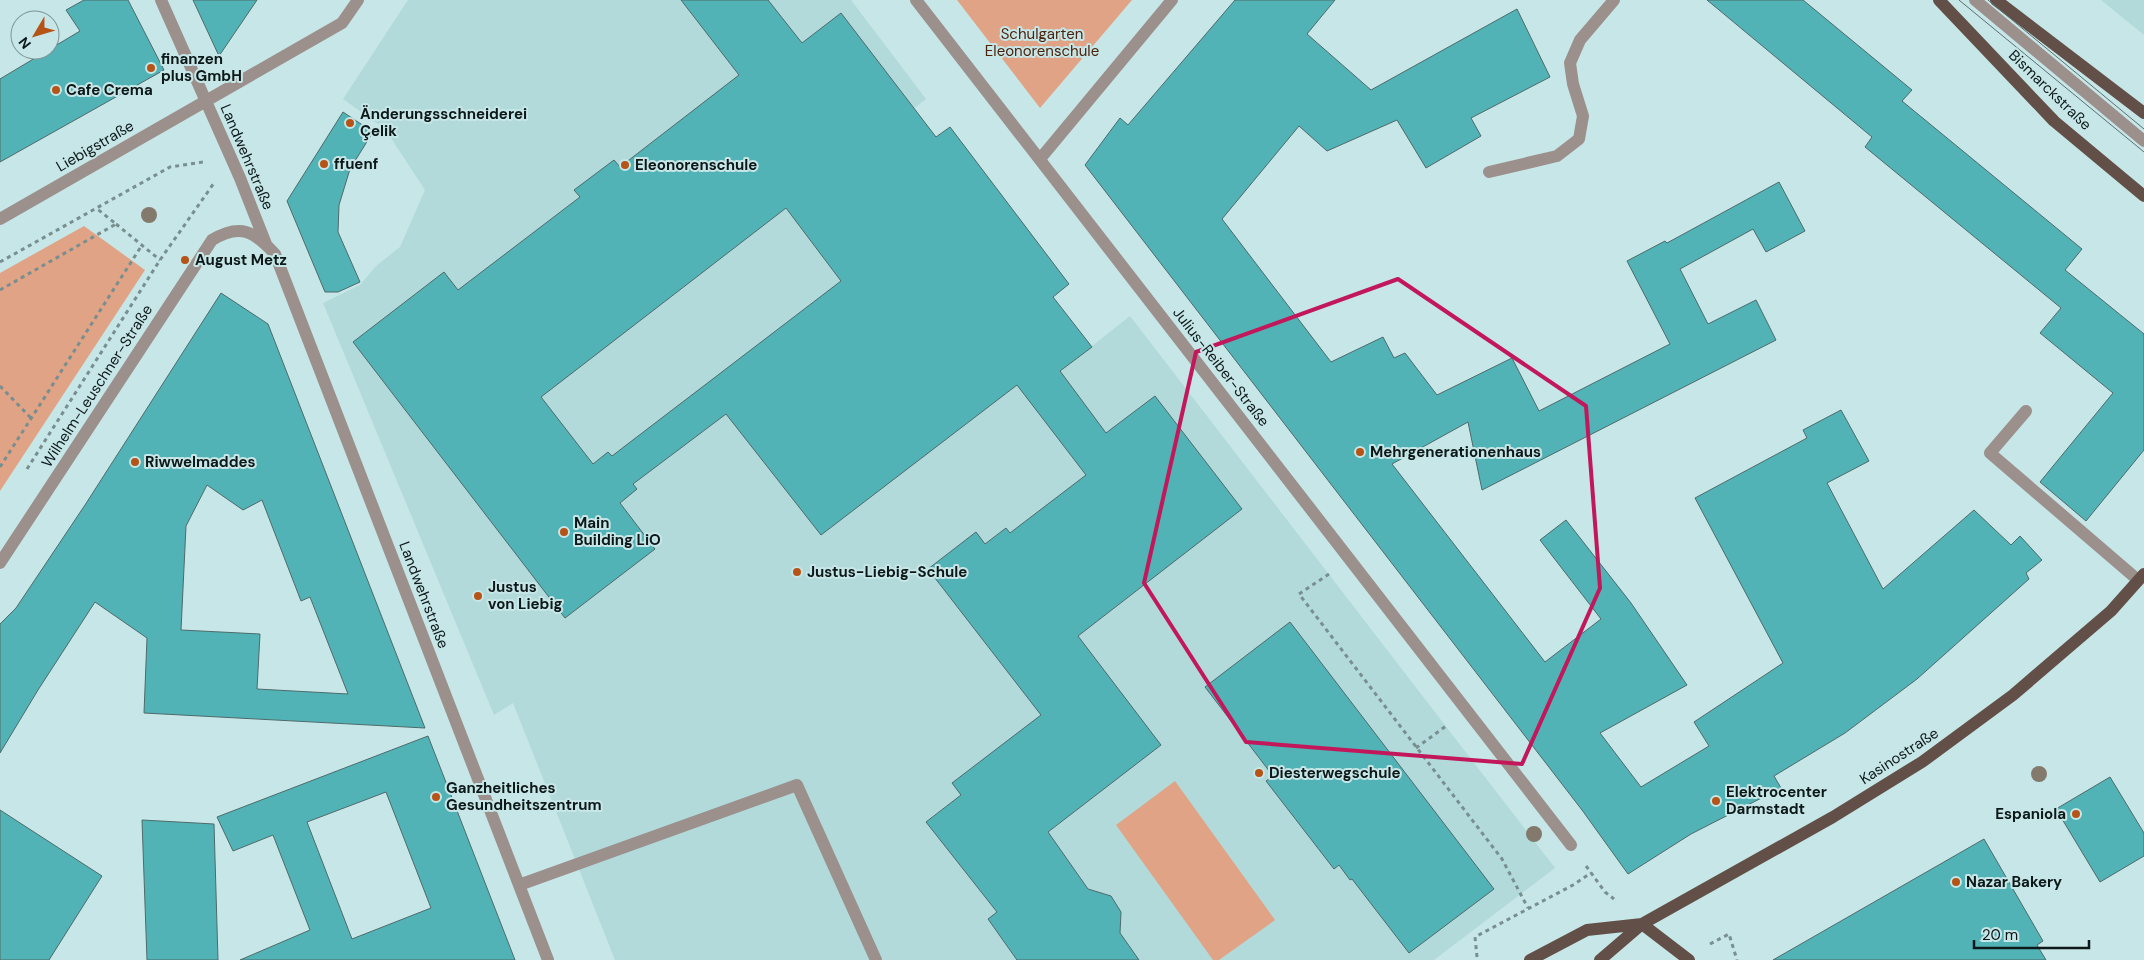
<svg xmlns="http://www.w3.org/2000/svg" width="2144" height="960" viewBox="0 0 2144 960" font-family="'DM Sans',sans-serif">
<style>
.built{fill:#b2dadb}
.green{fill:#e1a385}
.building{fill:#52b3b6;stroke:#4e6a6b;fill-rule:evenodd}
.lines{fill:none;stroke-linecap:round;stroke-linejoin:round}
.path{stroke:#788e8f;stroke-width:3;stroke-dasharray:4 4;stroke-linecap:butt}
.minor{stroke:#9b908b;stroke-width:12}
.major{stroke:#625048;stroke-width:12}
.tram{stroke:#5c6f70;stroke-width:1}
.tree{fill:#837a6d}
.marked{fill:none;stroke:#c2185b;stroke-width:4;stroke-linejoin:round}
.poi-dot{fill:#b55416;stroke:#c7e6e7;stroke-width:2}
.labels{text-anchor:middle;stroke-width:4;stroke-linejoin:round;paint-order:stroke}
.park-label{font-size:15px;fill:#4c220a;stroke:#c7e6e7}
.poi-label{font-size:15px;font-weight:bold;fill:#0d1819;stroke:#c7e6e7;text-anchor:start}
.street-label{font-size:15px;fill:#0d1819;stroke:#c7e6e7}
</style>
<rect width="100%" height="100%" fill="#c7e6e7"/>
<path class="built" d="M 408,0 L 851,0 L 926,99 L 874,140 L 1054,376 L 1130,316 L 1555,868 L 1434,960 L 615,960 L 513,703 L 494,715 L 323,303 L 360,285 L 376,266 L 400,247 L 425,190 L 385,129 L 343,99 Z
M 2101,0 L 2144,0 L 2144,35 Z"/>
<path class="green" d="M 957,0 L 1132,0 L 1040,108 Z
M 84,226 L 145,270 L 0,491 L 0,273 Z
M 1175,781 L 1275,920 L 1219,960 L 1213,960 L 1116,825 Z"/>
<path class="building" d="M 84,0 L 128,0 L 164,70 L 0,162 L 0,79 L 80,31 L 66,10 Z
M 193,0 L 257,0 L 219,56 Z
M 681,0 L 768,0 L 802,43 L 841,13 L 936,137 L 950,127 L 1069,284 L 1053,297 L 1092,347 L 1060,371 L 1106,433 L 1155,396 L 1242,509 L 1078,636 L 1161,745 L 1048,832 L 1088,889 L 1111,896 L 1121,912 L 1120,933 L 1139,960 L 1017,960 L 988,919 L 997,912 L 926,822 L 961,795 L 952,783 L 1041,715 L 928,569 L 976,532 L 985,544 L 1006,528 L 1010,533 L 1086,475 L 1017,385 L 821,535 L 726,414 L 633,484 L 637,489 L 620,503 L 655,549 L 565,618 L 353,342 L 444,272 L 458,290 L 580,197 L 574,190 L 614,160 L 620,167 L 739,75 ZM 786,208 L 841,281 L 612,456 L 608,452 L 593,464 L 541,397 Z
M 1235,0 L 1335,0 L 1307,34 L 1371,90 L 1517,9 L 1550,77 L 1471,118 L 1481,136 L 1426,168 L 1397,120 L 1327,151 L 1299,126 L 1222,219 L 1331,362 L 1383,337 L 1394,358 L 1405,353 L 1437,395 L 1512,358 L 1539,411 L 1670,344 L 1627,261 L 1665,241 L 1667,243 L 1779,182 L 1805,231 L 1766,252 L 1753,229 L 1680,269 L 1708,324 L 1756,300 L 1776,340 L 1482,490 L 1468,422 L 1392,464 L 1545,662 L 1601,619 L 1540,540 L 1566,520 L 1631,603 L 1687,685 L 1600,733 L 1641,787 L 1709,746 L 1694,722 L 1783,663 L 1695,498 L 1807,438 L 1803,430 L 1841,410 L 1869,461 L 1827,483 L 1883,589 L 1974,510 L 2011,545 L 2020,536 L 2042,560 L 2026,573 L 2029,579 L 1917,679 L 1845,733 L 1774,776 L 1781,788 L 1691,834 L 1628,874 L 1582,810 L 1085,165 L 1120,118 L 1128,125 Z
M 1707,0 L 1803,0 L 1912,90 L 1902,101 L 2082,249 L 2065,270 L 2144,334 L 2144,450 L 2086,521 L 2040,482 L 2113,393 L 2040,333 L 2061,308 L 1865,147 L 1872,137 Z
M 343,112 L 373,132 L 350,169 L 339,205 L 338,232 L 360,282 L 338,292 L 325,292 L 287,201 Z
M 221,293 L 268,324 L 425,728 L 144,713 L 147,638 L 95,602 L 38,690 L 0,753 L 0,624 L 16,608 L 85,505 ZM 207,485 L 243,510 L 262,500 L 301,601 L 310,597 L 348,694 L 257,689 L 260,634 L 181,630 L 186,526 Z
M 1290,622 L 1494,889 L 1409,953 L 1352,879 L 1350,880 L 1339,865 L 1334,869 L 1266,781 L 1273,776 L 1205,687 Z
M 428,736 L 515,960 L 240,960 L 310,930 L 273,835 L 233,851 L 217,817 ZM 386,792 L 431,908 L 352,939 L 307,822 Z
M 2110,777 L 2144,833 L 2144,856 L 2100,882 L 2056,809 Z
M 0,810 L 102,876 L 49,960 L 0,960 Z
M 142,820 L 214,824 L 218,960 L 147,960 Z
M 1984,839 L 2043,941 L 2037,945 L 2046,960 L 1773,960 Z"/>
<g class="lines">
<path class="path" d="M 116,224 L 160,260
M 0,262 L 170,167 L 203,162
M 0,290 L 116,224 L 96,208
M 0,386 L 31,418
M 0,467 L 142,245
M 27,469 L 160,260 L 214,183
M 1329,574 L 1299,594 L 1502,859 L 1528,908
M 1416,748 L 1446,726
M 1586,866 L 1605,892 L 1614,899
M 1710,944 L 1729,934 L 1737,960
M 1477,957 L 1475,937 L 1573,885 L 1591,873"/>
<path class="minor" d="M 161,0 L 240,178 L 266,244
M 916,0 L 1571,845
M 1975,0 L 2144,141
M 1040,159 L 1172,0
M 1489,172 L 1557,156 L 1579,139 L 1583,116 L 1573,84 L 1570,63 L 1580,40 L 1614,0
M 0,219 L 342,23 L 358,0
M 2026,411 L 1990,453 L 2138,580
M 0,563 L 212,240 C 240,223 254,231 275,254 L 548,960
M 519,885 L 797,785 L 876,960"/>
<path class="major" d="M 1939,0 L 2054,121 L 2144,196
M 1996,0 L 2144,113
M 1642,924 L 1689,960
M 1530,960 L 1587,930 L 1642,924
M 1600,960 L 1642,924 L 1833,817 L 1922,762 L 2013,695 L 2111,611 L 2144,574"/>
<path class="tram" d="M 1959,0 L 2144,152
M 1988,0 L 2144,129"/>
</g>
<g class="tree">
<circle cx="149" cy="215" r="8"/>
<circle cx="2039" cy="774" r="8"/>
<circle cx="1534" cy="834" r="8"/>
</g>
<path class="marked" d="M 1398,279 L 1586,406 L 1600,588 L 1522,764 L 1246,742 L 1144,583 L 1196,352 Z"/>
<g class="poi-dot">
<circle cx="151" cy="68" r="5"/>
<circle cx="56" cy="90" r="5"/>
<circle cx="350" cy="123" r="5"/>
<circle cx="324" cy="164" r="5"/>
<circle cx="625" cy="165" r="5"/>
<circle cx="185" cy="260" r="5"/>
<circle cx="1360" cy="452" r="5"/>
<circle cx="135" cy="462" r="5"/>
<circle cx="564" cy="532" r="5"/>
<circle cx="797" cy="572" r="5"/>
<circle cx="478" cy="596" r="5"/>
<circle cx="1259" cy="773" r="5"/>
<circle cx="436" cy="797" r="5"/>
<circle cx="1716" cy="801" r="5"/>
<circle cx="2076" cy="814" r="5"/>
<circle cx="1956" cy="882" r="5"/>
</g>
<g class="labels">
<g class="park-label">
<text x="1042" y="39">Schulgarten<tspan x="1042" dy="17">Eleonorenschule</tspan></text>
</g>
<g class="poi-label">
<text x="161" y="64">finanzen<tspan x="161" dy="17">plus GmbH</tspan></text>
<text x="66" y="95">Cafe Crema</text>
<text x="360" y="119">Änderungsschneiderei<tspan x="360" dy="17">Çelik</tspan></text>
<text x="334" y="169">ffuenf</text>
<text x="635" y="170">Eleonorenschule</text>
<text x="195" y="265">August Metz</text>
<text x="1370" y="457">Mehrgenerationenhaus</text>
<text x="145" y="467">Riwwelmaddes</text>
<text x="574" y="528">Main<tspan x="574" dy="17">Building LiO</tspan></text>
<text x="807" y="577">Justus-Liebig-Schule</text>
<text x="488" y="592">Justus<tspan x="488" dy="17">von Liebig</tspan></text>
<text x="1269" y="778">Diesterwegschule</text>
<text x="446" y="793">Ganzheitliches<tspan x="446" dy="17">Gesundheitszentrum</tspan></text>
<text x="1726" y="797">Elektrocenter<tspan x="1726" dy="17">Darmstadt</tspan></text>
<text x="2066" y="819" text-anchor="end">Espaniola</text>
<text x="1966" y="887">Nazar Bakery</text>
</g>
<g class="street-label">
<text transform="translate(2050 90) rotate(44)" y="5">Bismarckstraße</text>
<text transform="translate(95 146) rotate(-30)" y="5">Liebigstraße</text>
<text transform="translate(247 157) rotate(67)" y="5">Landwehrstraße</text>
<text transform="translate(1221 367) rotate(52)" y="5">Julius-Reiber-Straße</text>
<text transform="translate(97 386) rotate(-57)" y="5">Wilhelm-Leuschner-Straße</text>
<text transform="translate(424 595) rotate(69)" y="5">Landwehrstraße</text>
<text transform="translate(1899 756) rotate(-33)" y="5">Kasinostraße</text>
</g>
</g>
<g transform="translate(35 35) rotate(232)"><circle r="24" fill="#c7e6e7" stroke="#7d9495"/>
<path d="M0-4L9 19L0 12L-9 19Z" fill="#b55416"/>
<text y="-8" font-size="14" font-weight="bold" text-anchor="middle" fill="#0d1819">N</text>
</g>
<path d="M1974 940v8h115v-8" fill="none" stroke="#0d1819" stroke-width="2.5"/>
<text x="1982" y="940" font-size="15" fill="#0d1819" stroke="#c7e6e7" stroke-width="4" paint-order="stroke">20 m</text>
</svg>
